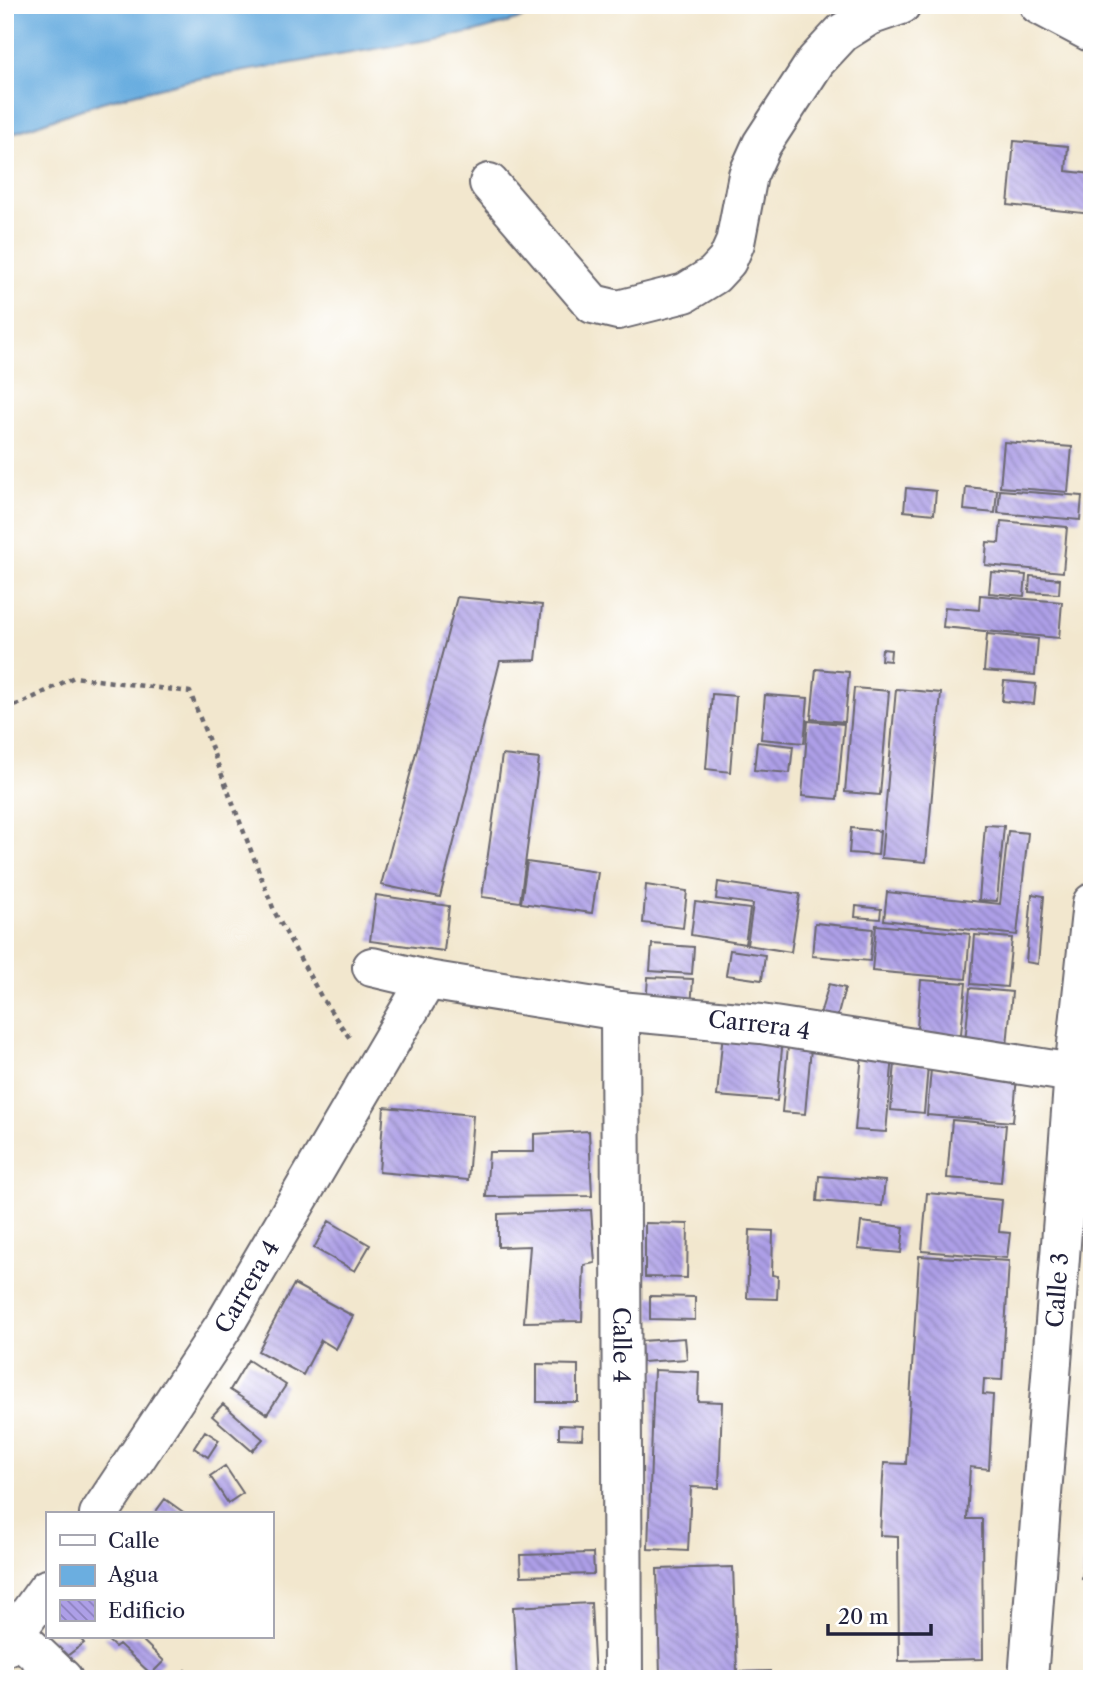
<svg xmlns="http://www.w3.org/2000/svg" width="1097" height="1684" viewBox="0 0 1097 1684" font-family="'Libre Caslon Text',serif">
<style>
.water{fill:#6baee0;stroke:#46688e;stroke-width:2}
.building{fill:url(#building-back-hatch)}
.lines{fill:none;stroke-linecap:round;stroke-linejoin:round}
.minor-casing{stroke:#6b676e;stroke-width:42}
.path{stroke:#6b676e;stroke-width:4.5;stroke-dasharray:5 5;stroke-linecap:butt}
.minor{stroke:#fff;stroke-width:38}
.labels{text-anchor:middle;stroke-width:5;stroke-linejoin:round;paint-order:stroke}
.street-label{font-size:23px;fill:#22223b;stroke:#fff}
</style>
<defs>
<pattern id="building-back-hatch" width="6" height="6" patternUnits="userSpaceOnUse" patternTransform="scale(1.75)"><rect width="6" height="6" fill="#ad9fe7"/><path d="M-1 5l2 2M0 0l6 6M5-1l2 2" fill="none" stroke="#8c81bc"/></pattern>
</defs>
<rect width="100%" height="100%" fill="#fff"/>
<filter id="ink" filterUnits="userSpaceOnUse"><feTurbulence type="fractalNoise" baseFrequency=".0143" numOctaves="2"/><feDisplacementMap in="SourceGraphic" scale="14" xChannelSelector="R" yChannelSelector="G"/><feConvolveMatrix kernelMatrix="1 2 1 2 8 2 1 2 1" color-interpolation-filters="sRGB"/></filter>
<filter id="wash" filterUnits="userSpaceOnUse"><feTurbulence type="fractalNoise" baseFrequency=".00686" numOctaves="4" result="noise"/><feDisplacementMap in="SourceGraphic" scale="28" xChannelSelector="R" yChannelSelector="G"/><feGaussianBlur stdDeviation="1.57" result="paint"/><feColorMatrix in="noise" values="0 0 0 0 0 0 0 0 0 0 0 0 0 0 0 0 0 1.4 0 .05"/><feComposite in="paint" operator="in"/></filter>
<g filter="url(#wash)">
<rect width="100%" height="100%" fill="#f2e7ce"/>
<path class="water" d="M 5,5 L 546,5 L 517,20 L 475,32 L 186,81 L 102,102 L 5,136 Z"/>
<g id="blocks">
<path class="building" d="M 1014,141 L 1068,146 L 1066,171 L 1092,174 L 1092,214 L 1008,205 Z
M 1004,442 L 1072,447 L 1068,492 L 1000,487 Z
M 966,487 L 997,490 L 995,513 L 964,510 Z
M 906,488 L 936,491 L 934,514 L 904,511 Z
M 1000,490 L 1082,496 L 1080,520 L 998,513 Z
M 1001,521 L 1067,527 L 1063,572 L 985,565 L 987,542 L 999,543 Z
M 991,572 L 1026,575 L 1024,596 L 989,593 Z
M 1030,576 L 1060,579 L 1059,594 L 1029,592 Z
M 980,595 L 1062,602 L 1059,638 L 943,627 L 945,607 L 979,610 Z
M 457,597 L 542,605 L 536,660 L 500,661 L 440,897 L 381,885 Z
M 987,634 L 1038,639 L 1035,675 L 984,671 Z
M 882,649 L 891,650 L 890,661 L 881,660 Z
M 816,669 L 849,672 L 845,722 L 811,719 Z
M 1004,681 L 1036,684 L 1034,704 L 1002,701 Z
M 854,688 L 889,691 L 880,795 L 845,792 Z
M 896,689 L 941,693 L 926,862 L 881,858 Z
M 712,694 L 736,696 L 730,772 L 706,769 Z
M 765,695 L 808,698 L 804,743 L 761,739 Z
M 808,721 L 844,724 L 837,799 L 802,796 Z
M 757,742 L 793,746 L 790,773 L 754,770 Z
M 502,755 L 539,759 L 520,902 L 482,897 Z
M 985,825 L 1004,826 L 997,901 L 979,900 Z
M 851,828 L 880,831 L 878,855 L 849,853 Z
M 1008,831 L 1028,833 L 1017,935 L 884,920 L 887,892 L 1000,904 Z
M 527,862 L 598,872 L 592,913 L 521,903 Z
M 718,882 L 800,894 L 791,952 L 747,945 L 753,904 L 716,899 Z
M 646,885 L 687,891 L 683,928 L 643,923 Z
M 1032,894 L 1044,896 L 1038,964 L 1026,962 Z
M 376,895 L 449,906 L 444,951 L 370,941 Z
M 695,902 L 750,909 L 745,944 L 691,935 Z
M 856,906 L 881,909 L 880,919 L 855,917 Z
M 815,923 L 873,929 L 870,961 L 812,956 Z
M 876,925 L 970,934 L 966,979 L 872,971 Z
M 975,935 L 1012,938 L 1007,987 L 971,984 Z
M 652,944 L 694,947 L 692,974 L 650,971 Z
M 730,950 L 765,955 L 762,980 L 726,975 Z
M 648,977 L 693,979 L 691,1008 L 646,1006 Z
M 921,980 L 966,983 L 960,1044 L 916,1040 Z
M 829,984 L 845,988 L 835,1026 L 818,1021 Z
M 970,988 L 1012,992 L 1007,1046 L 965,1043 Z
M 723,1032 L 783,1038 L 777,1101 L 717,1096 Z
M 788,1046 L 811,1048 L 805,1114 L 782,1112 Z
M 862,1053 L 893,1056 L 886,1132 L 855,1130 Z
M 895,1063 L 928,1066 L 924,1113 L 891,1110 Z
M 931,1069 L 1017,1076 L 1013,1122 L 927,1115 Z
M 384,1107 L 473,1115 L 468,1180 L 379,1172 Z
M 952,1120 L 1006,1125 L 1001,1182 L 947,1178 Z
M 589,1131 L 592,1196 L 486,1197 L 489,1152 L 534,1152 L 534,1134 Z
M 819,1176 L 885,1181 L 882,1206 L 817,1201 Z
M 927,1193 L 1002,1200 L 999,1232 L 1010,1233 L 1007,1258 L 922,1251 Z
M 591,1210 L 595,1263 L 584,1265 L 582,1321 L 524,1322 L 530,1246 L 498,1247 L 498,1214 Z
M 329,1221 L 370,1245 L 355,1271 L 314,1248 Z
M 861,1222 L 904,1227 L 901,1253 L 858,1249 Z
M 645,1223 L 688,1224 L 687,1278 L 645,1277 Z
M 750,1230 L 773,1231 L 772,1275 L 778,1276 L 777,1299 L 747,1298 Z
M 919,1256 L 1009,1261 L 1002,1380 L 984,1379 L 983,1394 L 993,1395 L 989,1469 L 970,1467 L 967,1519 L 982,1519 L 983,1659 L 899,1661 L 898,1536 L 880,1535 L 882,1493 L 884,1463 L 906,1464 Z
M 294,1284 L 353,1316 L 336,1349 L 321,1340 L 303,1375 L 258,1351 Z
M 650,1296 L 695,1297 L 695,1320 L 650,1319 Z
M 685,1338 L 687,1359 L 642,1362 L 641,1341 Z
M 248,1360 L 286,1385 L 267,1414 L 230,1390 Z
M 537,1364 L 578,1365 L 578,1402 L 537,1402 Z
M 654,1370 L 699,1372 L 698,1401 L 722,1402 L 719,1488 L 691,1487 L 688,1551 L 648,1549 Z
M 223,1404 L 263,1439 L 252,1451 L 212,1416 Z
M 559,1425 L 583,1426 L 582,1439 L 559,1438 Z
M 205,1431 L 219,1440 L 208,1457 L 194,1448 Z
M 225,1466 L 243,1493 L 228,1503 L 210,1476 Z
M 165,1499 L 186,1514 L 154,1514 Z
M 1090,1514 L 1092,1514 L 1092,1580 L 1082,1579 Z
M 593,1553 L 594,1574 L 521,1576 L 520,1555 Z
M 733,1567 L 737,1672 L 770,1671 L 770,1679 L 675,1679 L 675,1674 L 660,1674 L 657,1569 Z
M 591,1603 L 595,1679 L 517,1679 L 513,1607 Z
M 51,1637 L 79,1637 L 84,1643 L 63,1659 L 48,1640 Z
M 104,1637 L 139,1637 L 164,1661 L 151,1674 L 119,1644 L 115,1647 Z
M 185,1670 L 195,1679 L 178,1679 Z"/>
</g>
</g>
<g filter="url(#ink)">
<use href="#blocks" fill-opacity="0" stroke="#6b676e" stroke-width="2"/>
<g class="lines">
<defs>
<g id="minor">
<path d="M 1039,5 L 1092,33"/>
<path d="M 489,183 L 593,304 L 618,310 L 685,293 L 714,275 L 727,261 L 735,243 L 748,175 L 762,144 L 816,61 L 842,33 L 869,16 L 901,5"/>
<path id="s1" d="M 372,967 L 427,980 L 620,1011 L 761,1024 L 1092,1076"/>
<path id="s2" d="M 620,1011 L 623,1679"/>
<path id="s3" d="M 99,1514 L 225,1324 L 427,980"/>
<path d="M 16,1634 L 63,1679"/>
<path d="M 5,1647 L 47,1589"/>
<path id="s4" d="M 1028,1679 L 1074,1072 L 1092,903"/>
</g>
</defs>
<use href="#minor" class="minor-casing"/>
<path class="path" d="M 5,709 L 24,702 L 74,677 L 190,692 L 275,913 L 323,1000 L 351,1040"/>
<use href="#minor" class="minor"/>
</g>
</g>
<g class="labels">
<g class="street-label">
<text dy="8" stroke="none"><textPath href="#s1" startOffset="392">Carrera 4</textPath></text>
<text dy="8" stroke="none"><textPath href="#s3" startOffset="271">Carrera 4</textPath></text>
<text dy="8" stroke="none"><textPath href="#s4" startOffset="390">Calle 3</textPath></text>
<text dy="8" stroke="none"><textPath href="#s2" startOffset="334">Calle 4</textPath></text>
</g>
</g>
<rect width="1097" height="1684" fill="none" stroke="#fff" stroke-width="28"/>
<rect x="46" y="1512" width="228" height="126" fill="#ffffff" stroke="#a7a7b1" stroke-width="2"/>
<rect x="60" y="1535" width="35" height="10" fill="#ffffff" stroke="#a7a7b1" stroke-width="2"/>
<text x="108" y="1548" font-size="21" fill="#22223b">Calle</text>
<rect x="60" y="1565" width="35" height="21" fill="#6baee0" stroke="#a7a7b1" stroke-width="2"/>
<text x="108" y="1582" font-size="21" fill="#22223b">Agua</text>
<rect x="60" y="1600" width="35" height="21" fill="url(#building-back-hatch)" stroke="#a7a7b1" stroke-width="2"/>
<text x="108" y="1618" font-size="21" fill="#22223b">Edificio</text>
<path d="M828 1624v10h103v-10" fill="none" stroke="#22223b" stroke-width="3.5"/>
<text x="838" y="1624" font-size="21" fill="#22223b" stroke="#ffffff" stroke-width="5" paint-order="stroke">20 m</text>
</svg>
